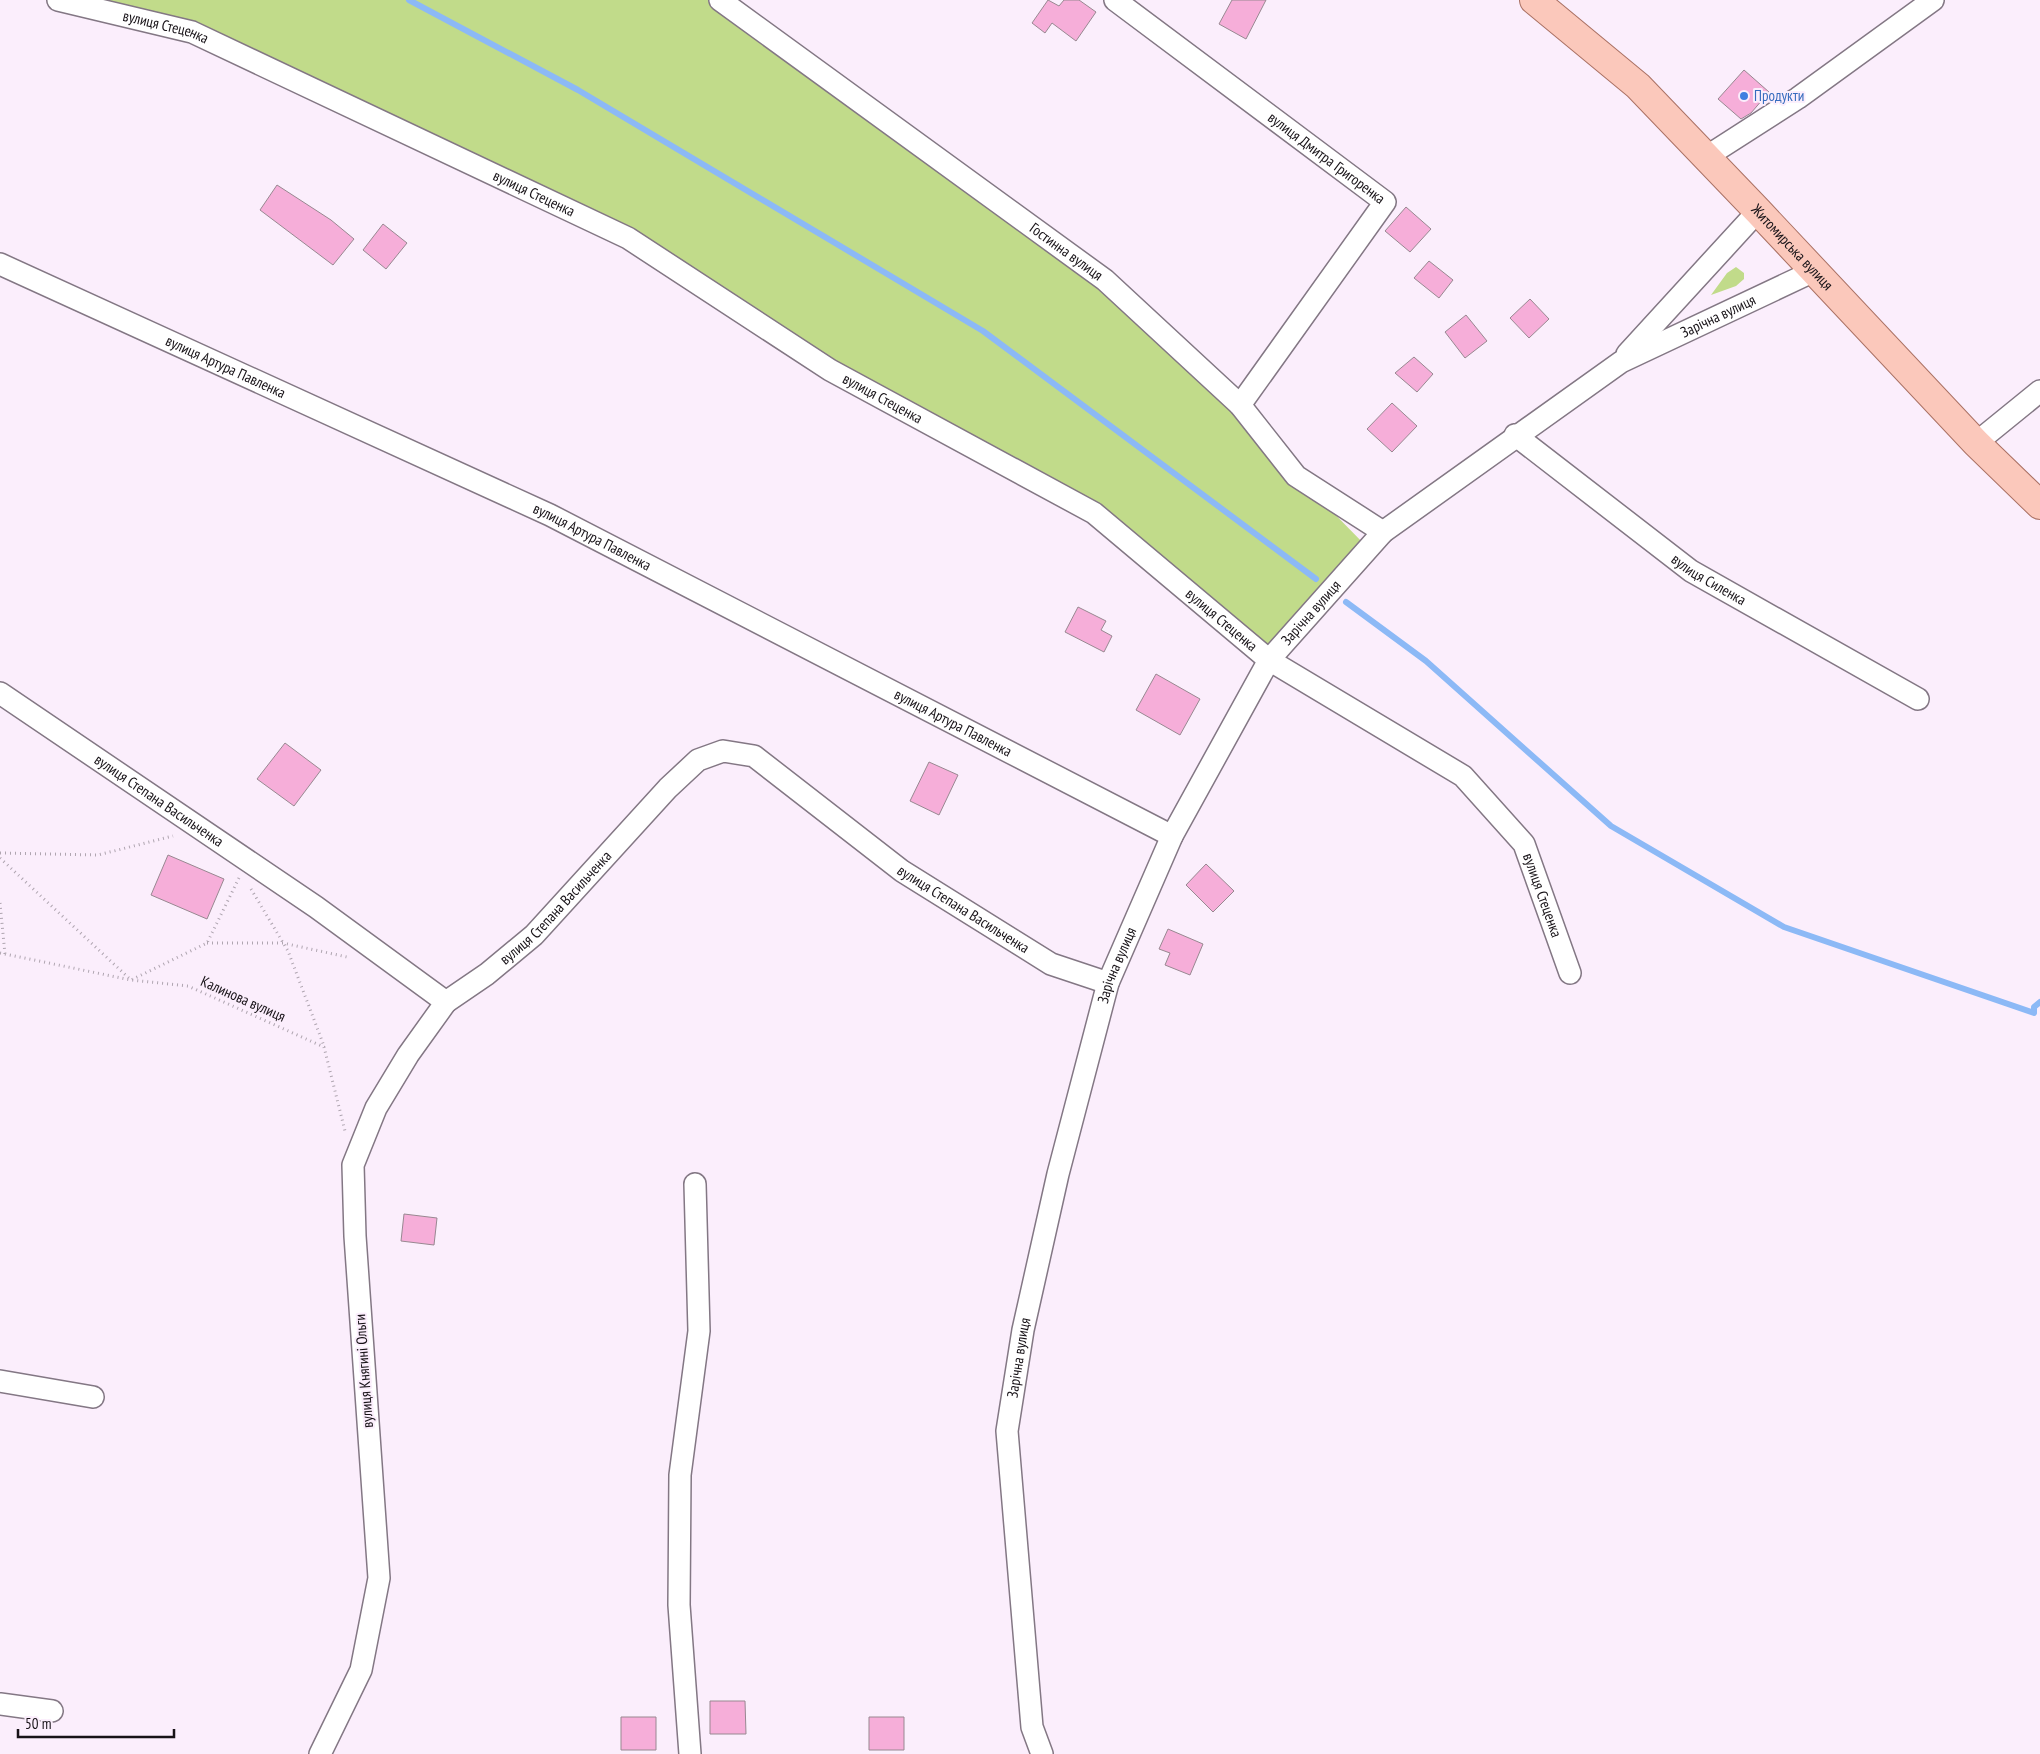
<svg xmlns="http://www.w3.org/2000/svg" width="2040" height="1754" viewBox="0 0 2040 1754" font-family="'PT Sans Narrow',sans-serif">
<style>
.green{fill:#c1db8a}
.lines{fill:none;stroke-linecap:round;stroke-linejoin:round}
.stream{stroke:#8cb9f6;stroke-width:6}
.building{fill:#f6aed9;stroke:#988891}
.minor-casing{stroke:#837784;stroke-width:24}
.major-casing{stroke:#aa7164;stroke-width:30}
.path{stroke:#afa5b0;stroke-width:3;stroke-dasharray:1 4;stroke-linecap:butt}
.minor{stroke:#fff;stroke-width:21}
.major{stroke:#fbc8bb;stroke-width:28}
.shop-dot{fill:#3f7fe0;stroke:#fbeefc;stroke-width:2}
.labels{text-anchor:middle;stroke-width:4;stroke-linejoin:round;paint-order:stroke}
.street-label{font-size:15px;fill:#171217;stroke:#fbeefc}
.shop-label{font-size:15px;fill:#366cbe;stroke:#fbeefc;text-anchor:start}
</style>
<rect width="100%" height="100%" fill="#fbeefc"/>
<path class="green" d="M 58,0 L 710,0 L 975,186 L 1105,280 L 1368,548 L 1269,660 L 1094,513 L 830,370 L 628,238 L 192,32 Z
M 1736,267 L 1744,273 L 1744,279 L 1736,286 L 1711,295 L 1727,273 Z"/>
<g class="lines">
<path class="stream" d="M 409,0 L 578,90 L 983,331 L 1316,579
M 1346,602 L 1426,661 L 1611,826 L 1784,927 L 2034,1013 L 2034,1007 L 2040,1002"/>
</g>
<path class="building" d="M 1048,0 L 1059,6 L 1064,0 L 1079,0 L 1096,12 L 1076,41 L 1052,23 L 1045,33 L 1032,23 Z
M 1232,0 L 1266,0 L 1246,39 L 1219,24 Z
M 1744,70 L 1769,92 L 1751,113 L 1741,119 L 1718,99 Z
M 277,185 L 331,220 L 354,239 L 333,265 L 260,210 Z
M 1406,207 L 1431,229 L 1410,252 L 1385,231 Z
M 383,224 L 407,243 L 386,269 L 363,250 Z
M 1429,261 L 1453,280 L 1439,298 L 1414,278 Z
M 1530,299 L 1549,319 L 1529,338 L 1510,318 Z
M 1466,315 L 1487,341 L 1465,358 L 1445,332 Z
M 1414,357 L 1433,374 L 1417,392 L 1395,373 Z
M 1392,403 L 1417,426 L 1392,452 L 1367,429 Z
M 1078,607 L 1106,621 L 1101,630 L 1112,636 L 1104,652 L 1065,632 Z
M 1156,674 L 1200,699 L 1180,735 L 1136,710 Z
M 285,743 L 321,770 L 294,806 L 257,779 Z
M 929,762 L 958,775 L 939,815 L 910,801 Z
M 168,855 L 224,879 L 207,919 L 151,895 Z
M 1206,864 L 1234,891 L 1213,912 L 1186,885 Z
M 1168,929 L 1203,944 L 1190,975 L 1165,965 L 1170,953 L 1159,949 Z
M 404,1214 L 437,1218 L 434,1245 L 401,1241 Z
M 710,1701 L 745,1701 L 746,1734 L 710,1734 Z
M 621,1717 L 656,1717 L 656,1750 L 621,1750 Z
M 869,1717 L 904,1717 L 904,1750 L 869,1750 Z"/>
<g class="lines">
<defs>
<g id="minor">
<path id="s1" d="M 58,0 L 192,32 L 628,238 L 830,370 L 1094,513 L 1269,660 L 1463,776 L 1524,844 L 1570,973"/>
<path id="s2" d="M 720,0 L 1105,280 L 1240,405 L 1296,476 L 1383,532"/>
<path id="s3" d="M 1115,0 L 1385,202 L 1240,405"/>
<path d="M 1706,157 L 1798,98 L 1933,0"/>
<path id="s4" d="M 0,264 L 550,515 L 1172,836"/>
<path d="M 1627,354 L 1758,211"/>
<path id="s5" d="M 1515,435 L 1691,571 L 1918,699"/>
<path d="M 1976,443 L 2040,391"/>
<path id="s6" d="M 0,693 L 316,907 L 446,1002 L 487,974 L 534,935 L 668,788 L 698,760 L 723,751 L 754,756 L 902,871 L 1051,964 L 1108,983"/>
<path d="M 0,1381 L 93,1397"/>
<path d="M 0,1704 L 52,1711"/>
<path d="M 320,1754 L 361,1670 L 379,1578 L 355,1236 L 353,1165 L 376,1108 L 408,1055 L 446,1002"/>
<path d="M 690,1754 L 679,1605 L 680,1475 L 699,1331 L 695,1184"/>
<path id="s7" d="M 1042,1754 L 1032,1727 L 1007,1431 L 1023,1330 L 1058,1174 L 1108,983 L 1172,836 L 1269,660 L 1383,532 L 1621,362 L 1814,271"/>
</g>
<g id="major">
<path id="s8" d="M 1534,0 L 1638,86 L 1758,211 L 1976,443 L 2040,505"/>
</g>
</defs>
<use href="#minor" class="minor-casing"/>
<use href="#major" class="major-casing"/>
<path class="path" d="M 0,853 L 98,855 L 173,836
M 0,858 L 131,980 L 207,943 L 239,878
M 251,889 L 288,951 L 324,1046
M 0,903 L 5,954
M 207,943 L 283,943 L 347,957
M 0,953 L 131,980 L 188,986 L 324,1047 L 345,1131"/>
<use href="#minor" class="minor"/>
<use href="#major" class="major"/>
</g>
<circle class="shop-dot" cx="1744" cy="96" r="5"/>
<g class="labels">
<g class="street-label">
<text dy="5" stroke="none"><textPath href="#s1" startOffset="111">вулиця Стеценка</textPath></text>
<text dy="5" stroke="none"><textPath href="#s3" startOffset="264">вулиця Дмитра Григоренка</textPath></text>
<text dy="5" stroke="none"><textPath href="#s1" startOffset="516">вулиця Стеценка</textPath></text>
<text dy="5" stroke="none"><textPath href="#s8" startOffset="358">Житомирська вулиця</textPath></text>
<text dy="5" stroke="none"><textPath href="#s2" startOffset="428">Гостинна вулиця</textPath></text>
<text dy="5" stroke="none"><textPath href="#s7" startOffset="1718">Зарічна вулиця</textPath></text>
<text dy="5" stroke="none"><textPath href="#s4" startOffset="248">вулиця Артура Павленка</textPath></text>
<text dy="5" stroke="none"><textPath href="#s1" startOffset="921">вулиця Стеценка</textPath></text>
<text dy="5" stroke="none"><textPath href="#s4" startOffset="652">вулиця Артура Павленка</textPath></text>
<text dy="5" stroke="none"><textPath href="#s5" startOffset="242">вулиця Силенка</textPath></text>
<text dy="5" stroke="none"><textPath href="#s7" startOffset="1210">Зарічна вулиця</textPath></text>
<text dy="5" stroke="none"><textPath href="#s1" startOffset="1328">вулиця Стеценка</textPath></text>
<text dy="5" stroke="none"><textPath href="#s4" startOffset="1058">вулиця Артура Павленка</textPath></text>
<text dy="5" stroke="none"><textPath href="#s6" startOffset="192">вулиця Степана Васильченка</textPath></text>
<text dy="5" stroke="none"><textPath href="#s1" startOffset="1762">вулиця Стеценка</textPath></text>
<text dy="5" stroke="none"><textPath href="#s6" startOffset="688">вулиця Степана Васильченка</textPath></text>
<text dy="5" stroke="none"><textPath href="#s6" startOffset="1211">вулиця Степана Васильченка</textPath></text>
<text dy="5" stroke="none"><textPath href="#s7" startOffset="805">Зарічна вулиця</textPath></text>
<text transform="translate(243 999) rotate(24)" y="5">Калинова вулиця</text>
<text dy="5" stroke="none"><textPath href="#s7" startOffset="400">Зарічна вулиця</textPath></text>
<text transform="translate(364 1371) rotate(-94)" y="5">вулиця Княгині Ольги</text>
</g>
<g class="shop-label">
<text x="1754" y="101">Продукти</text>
</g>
</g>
<path d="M18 1729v8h156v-8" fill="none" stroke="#171217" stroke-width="2.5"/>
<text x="25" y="1729" font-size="15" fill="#171217" stroke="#fbeefc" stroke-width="4" paint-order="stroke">50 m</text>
</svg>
